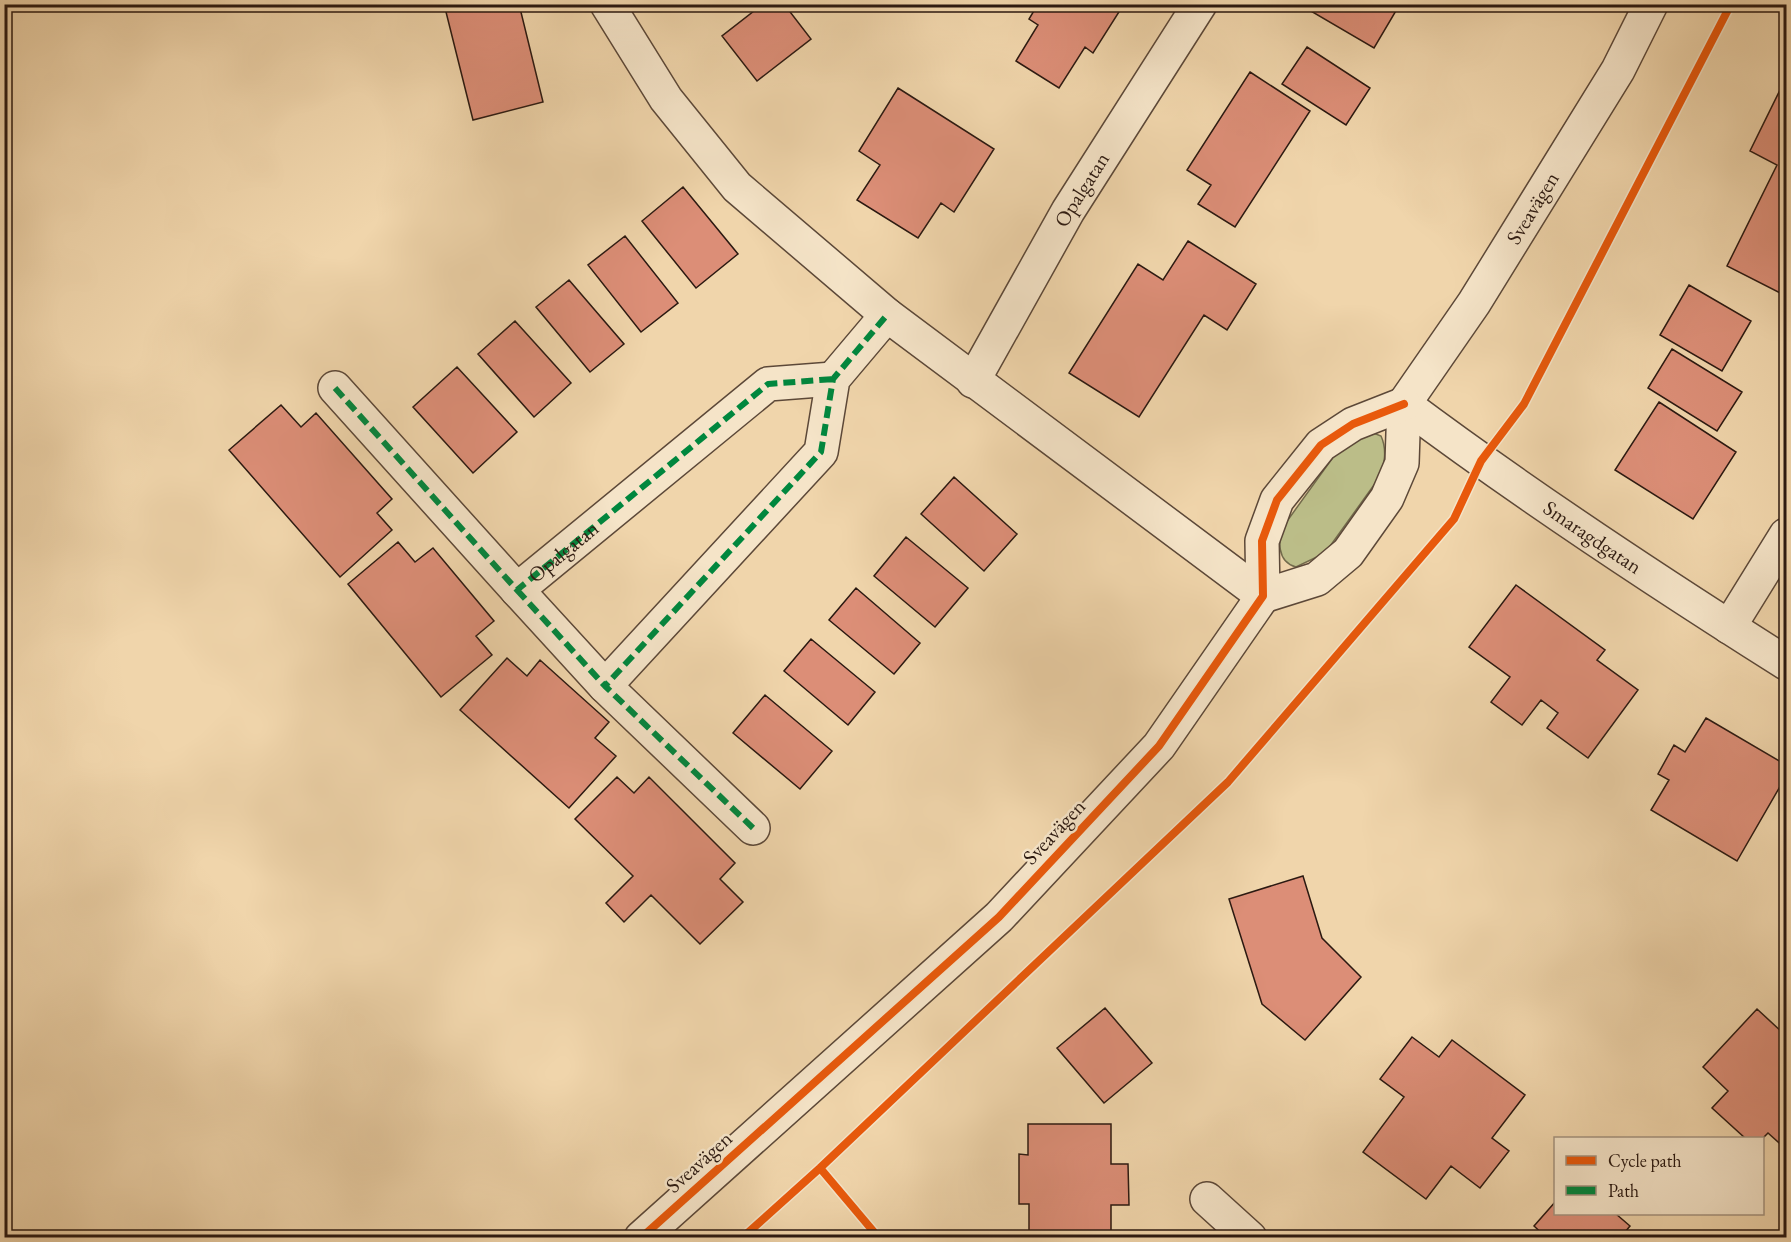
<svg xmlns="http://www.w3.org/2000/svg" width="1791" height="1242" viewBox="0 0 1791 1242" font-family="'EB Garamond',serif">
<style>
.green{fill:#bbbd88;stroke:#736b4c;stroke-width:1.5}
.building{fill:#dc8e77;stroke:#2b1911;stroke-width:1.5}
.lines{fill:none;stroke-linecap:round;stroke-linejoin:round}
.minor-casing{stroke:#5c4838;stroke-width:36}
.minor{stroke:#f5e4c8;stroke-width:33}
.quiet{stroke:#00873e;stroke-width:6;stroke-dasharray:12 6;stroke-linecap:butt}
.cycleway-casing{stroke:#f5e4c8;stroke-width:11}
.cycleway{stroke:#e8590c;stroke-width:8}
.labels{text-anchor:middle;stroke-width:5;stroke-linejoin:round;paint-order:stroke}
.street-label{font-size:21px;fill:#2b1911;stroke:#f5e4c8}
</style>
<rect width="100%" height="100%" fill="#f0d5ab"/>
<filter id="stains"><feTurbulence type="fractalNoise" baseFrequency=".00333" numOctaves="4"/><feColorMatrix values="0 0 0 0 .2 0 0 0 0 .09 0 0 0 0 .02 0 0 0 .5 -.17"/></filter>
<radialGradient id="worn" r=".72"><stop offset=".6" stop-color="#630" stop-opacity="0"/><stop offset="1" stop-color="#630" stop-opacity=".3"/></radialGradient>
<path class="green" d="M 1371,432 L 1381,436 C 1387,449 1385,465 1379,478 L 1328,549 L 1321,555 L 1296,567 C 1277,562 1277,540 1285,524 L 1339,449 Z"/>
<path class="building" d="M 444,4 L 519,4 L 543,102 L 473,120 Z
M 763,4 L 784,4 L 811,39 L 757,81 L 722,36 Z
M 1038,4 L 1124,4 L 1093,53 L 1085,47 L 1059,88 L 1016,61 L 1038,25 L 1029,19 Z
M 1312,4 L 1400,4 L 1374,48 L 1309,10 Z
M 1307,47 L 1370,88 L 1346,125 L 1282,84 Z
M 1250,72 L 1310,111 L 1235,227 L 1198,204 L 1211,185 L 1187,170 Z
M 898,88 L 994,149 L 954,212 L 941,203 L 918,238 L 857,200 L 880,165 L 859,151 Z
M 1781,88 L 1786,91 L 1786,309 L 1780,305 L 1784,295 L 1727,266 L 1777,165 L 1750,151 Z
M 683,187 L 738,254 L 696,288 L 642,221 Z
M 625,236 L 678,303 L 641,332 L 588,265 Z
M 1188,241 L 1256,284 L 1227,330 L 1204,315 L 1139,417 L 1069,373 L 1138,264 L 1163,280 Z
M 569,280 L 624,344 L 590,372 L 536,307 Z
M 1689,285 L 1751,321 L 1722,371 L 1660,335 Z
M 515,321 L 571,383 L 534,417 L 478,354 Z
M 1672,349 L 1742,392 L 1717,431 L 1648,388 Z
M 457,367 L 517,432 L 473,473 L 413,407 Z
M 1659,402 L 1736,452 L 1693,519 L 1615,470 Z
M 281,405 L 301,427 L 316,413 L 392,499 L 377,513 L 392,530 L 340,577 L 229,450 Z
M 954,477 L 1017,534 L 984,571 L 921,514 Z
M 906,537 L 968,588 L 935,627 L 874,576 Z
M 398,542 L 415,562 L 433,548 L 494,621 L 476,636 L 492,655 L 441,697 L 348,584 Z
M 1516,585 L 1605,650 L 1597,660 L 1638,690 L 1588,758 L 1547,728 L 1558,713 L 1541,700 L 1522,725 L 1491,702 L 1510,677 L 1469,647 Z
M 856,588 L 920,643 L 894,674 L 829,620 Z
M 811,639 L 875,692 L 848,725 L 784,671 Z
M 507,658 L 527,676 L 540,660 L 609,722 L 595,738 L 616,756 L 569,808 L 460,710 Z
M 765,695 L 832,751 L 800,789 L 733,733 Z
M 1706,718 L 1786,765 L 1786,776 L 1737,861 L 1651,810 L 1669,780 L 1658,774 L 1674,745 L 1685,752 Z
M 617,777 L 634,793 L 649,777 L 735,863 L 720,879 L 743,902 L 700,944 L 651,895 L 624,922 L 606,903 L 633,876 L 575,819 Z
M 1303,876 L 1322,938 L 1361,977 L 1305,1040 L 1262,1004 L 1229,899 Z
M 1105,1008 L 1152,1063 L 1104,1103 L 1057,1048 Z
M 1757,1009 L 1782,1032 L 1786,1028 L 1786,1149 L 1768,1133 L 1762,1139 L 1745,1138 L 1712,1108 L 1728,1091 L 1703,1067 Z
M 1412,1037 L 1439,1057 L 1452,1040 L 1525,1095 L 1492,1138 L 1509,1151 L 1480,1188 L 1451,1166 L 1426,1199 L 1363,1152 L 1404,1097 L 1380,1079 Z
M 1028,1124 L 1111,1124 L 1111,1164 L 1128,1164 L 1129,1205 L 1111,1205 L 1111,1234 L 1029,1235 L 1029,1204 L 1019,1204 L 1019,1154 L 1028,1155 Z
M 1556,1201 L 1556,1214 L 1616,1214 L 1630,1226 L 1620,1238 L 1547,1238 L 1534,1226 Z"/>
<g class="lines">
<defs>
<g id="minor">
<path d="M 607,4 L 666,99 L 737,187 L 887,315 L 1263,596"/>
<path id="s1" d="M 973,381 L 1068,211 L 1200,4"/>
<path id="s2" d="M 335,388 L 517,590 L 768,384 L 833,379"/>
<path id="s3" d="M 1404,404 C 1527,496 1656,581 1786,663"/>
<path d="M 517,590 L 605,686"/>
<path id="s4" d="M 1263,596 L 1317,579 L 1348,553 L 1387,498 L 1402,463 L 1404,404 L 1474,303 L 1618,70 L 1651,4"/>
<path d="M 1729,627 L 1786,535"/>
<path d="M 753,828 L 605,686 L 821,452 L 833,379 L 887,315"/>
<path d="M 1207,1199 L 1250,1238"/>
<path d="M 641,1238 L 999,917 L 1159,746 L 1263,596 L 1262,541 L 1277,500 L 1321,445 L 1353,424 L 1404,404"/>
</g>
</defs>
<use href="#minor" class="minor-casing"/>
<use href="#minor" class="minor"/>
<path class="quiet" d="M 335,388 L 517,590 L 768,384 L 833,379
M 517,590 L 605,686
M 753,828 L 605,686 L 821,452 L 833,379 L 887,315"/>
<defs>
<path id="cycleway" d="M 820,1168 L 879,1238
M 641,1238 L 999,917 L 1159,746 L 1263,596 L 1262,541 L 1277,500 L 1321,445 L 1353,424 L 1404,404
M 742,1238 L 820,1168 L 1228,782 L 1454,519 L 1481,461 L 1524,404 L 1731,4"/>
</defs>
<use href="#cycleway" class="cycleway-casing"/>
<use href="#cycleway" class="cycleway"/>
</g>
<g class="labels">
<g class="street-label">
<text dy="7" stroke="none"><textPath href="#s1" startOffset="220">Opalgatan</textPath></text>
<text dy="7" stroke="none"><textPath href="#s4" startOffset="496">Sveavägen</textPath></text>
<text dy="7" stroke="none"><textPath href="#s3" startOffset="231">Smaragdgatan</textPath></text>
<text dy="7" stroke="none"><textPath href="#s2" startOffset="332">Opalgatan</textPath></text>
<text transform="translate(1054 832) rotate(-47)" y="7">Sveavägen</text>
<text transform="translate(699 1162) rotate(-42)" y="7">Sveavägen</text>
</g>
</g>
<rect width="1791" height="1242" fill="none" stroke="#f0d5ab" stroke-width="24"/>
<rect x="6" y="6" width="1779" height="1230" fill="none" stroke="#2b1911" stroke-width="3"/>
<rect x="12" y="12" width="1767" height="1218" fill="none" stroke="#2b1911" stroke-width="1.5"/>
<rect x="1554" y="1137" width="210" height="78" fill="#f5e4c8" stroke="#a4937f" stroke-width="1.5"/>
<rect x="1566" y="1156" width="30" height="9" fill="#e8590c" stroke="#a4937f" stroke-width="1.5"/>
<text x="1608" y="1167" font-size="18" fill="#2b1911">Cycle path</text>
<rect x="1566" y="1186" width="30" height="9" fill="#00873e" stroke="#a4937f" stroke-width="1.5"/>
<text x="1608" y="1197" font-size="18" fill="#2b1911">Path</text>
<rect width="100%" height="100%" filter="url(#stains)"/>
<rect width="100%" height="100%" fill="url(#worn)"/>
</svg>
